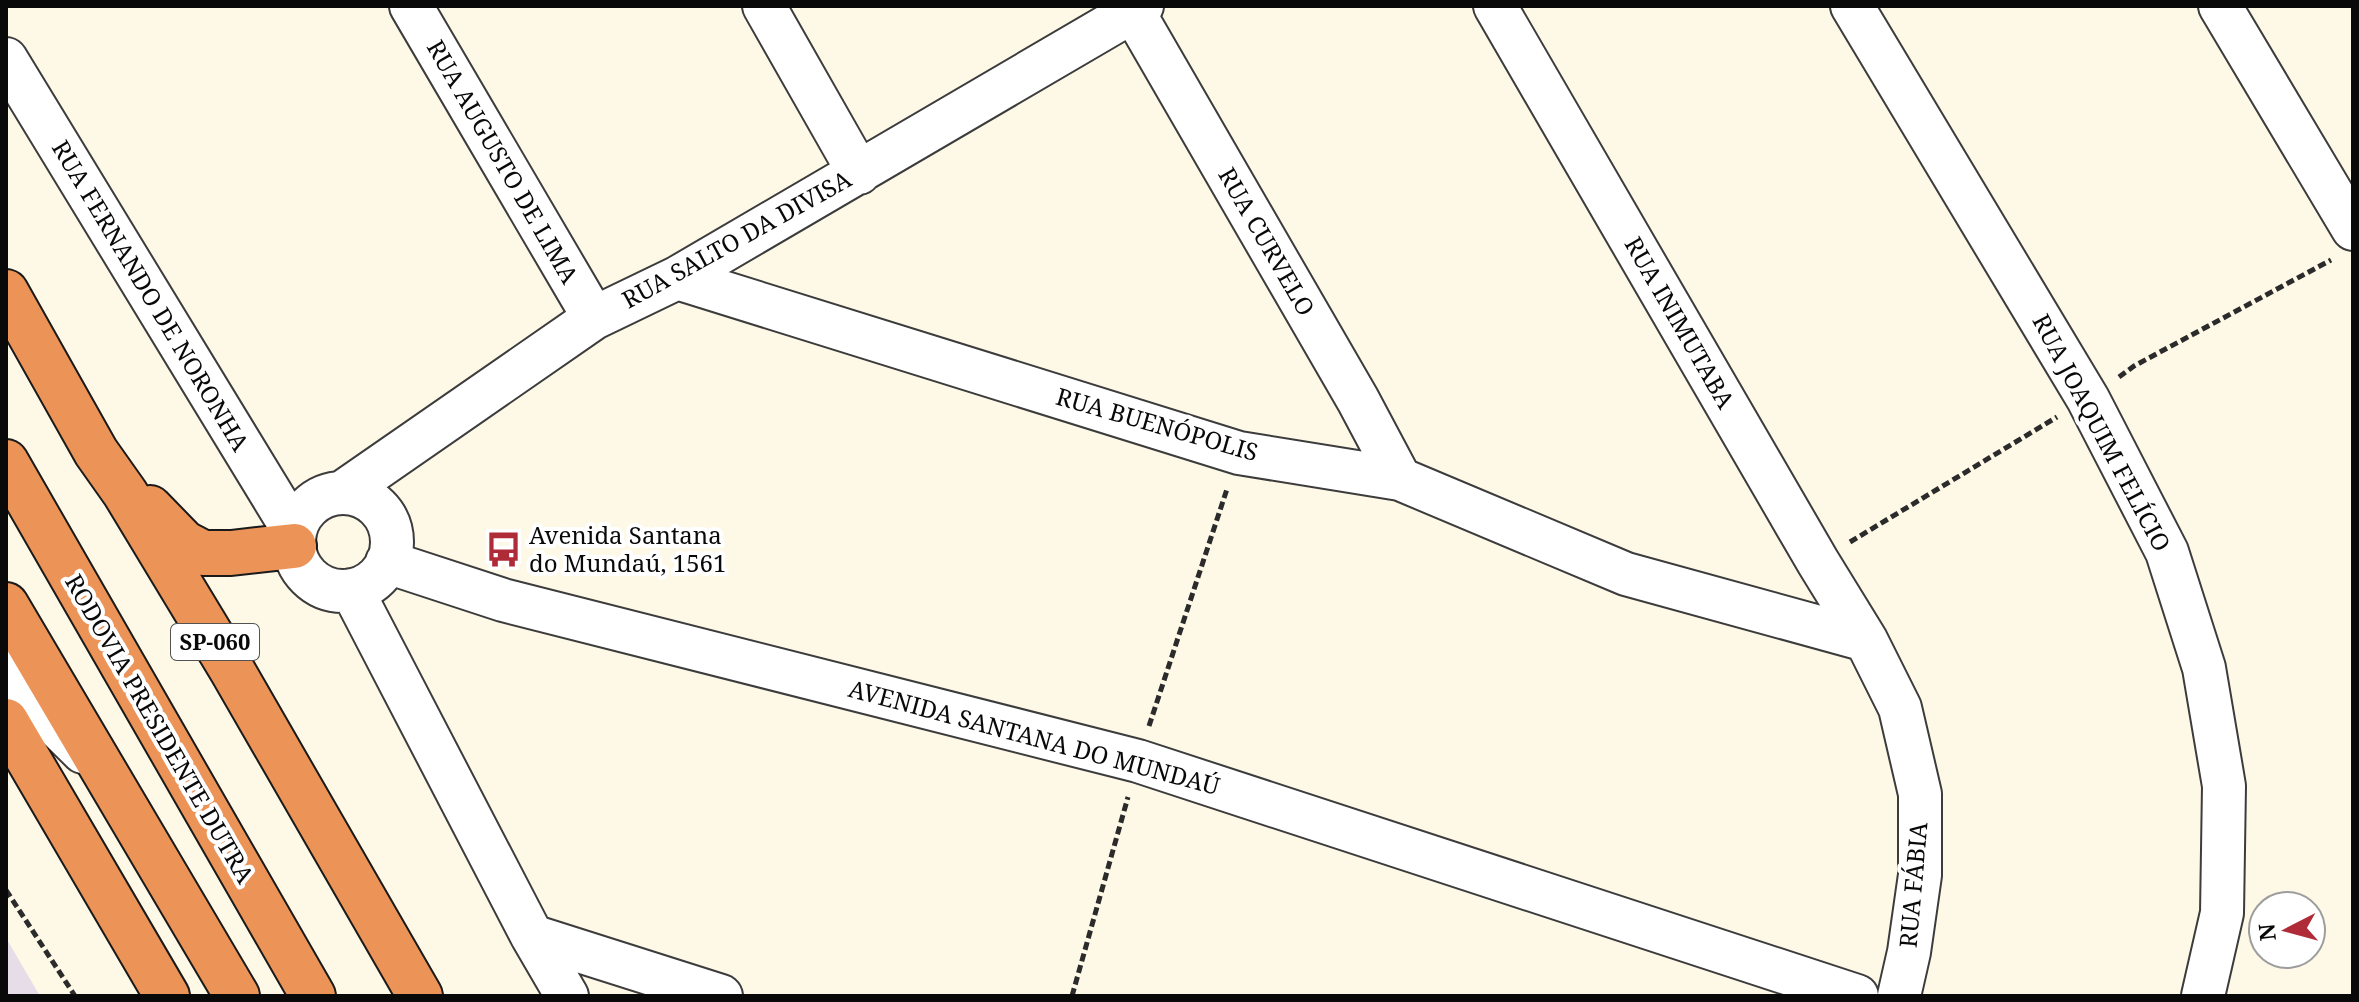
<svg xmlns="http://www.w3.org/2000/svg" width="2359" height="1002" viewBox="0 0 2359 1002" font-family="'Noto Serif',serif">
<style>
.industrial{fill:#e7dde8}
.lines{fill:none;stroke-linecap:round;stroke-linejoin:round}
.minor-casing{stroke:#3c3c3c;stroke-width:46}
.highway-casing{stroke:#1a1a1a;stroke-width:48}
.path{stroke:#2b2b2b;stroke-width:5;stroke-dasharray:8 4;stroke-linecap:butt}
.minor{stroke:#fff;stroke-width:42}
.highway{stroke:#ec9457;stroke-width:44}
.labels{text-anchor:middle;stroke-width:8;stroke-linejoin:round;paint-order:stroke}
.shield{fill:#fff;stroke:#535353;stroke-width:2}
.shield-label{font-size:22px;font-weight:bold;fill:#090909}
.street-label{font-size:24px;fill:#090909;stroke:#fff}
.poi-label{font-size:24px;fill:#090909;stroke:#fff;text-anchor:start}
</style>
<rect width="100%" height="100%" fill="#fef8e7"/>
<path class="industrial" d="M 6,938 L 40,996 L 6,996 Z"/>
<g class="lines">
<defs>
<path id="minor" d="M 411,6 L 594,318
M 764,6 L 859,173
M 1130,6 L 1358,400 L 1400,479
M 1495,6 L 1818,562 L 1866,640 L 1900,708 L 1920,794 L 1920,875 L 1909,952 L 1899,996
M 1852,6 L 2088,399 L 2167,552 L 2204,668 L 2224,786 L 2222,913 L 2203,996
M 2220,6 L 2353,229
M 6,59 L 295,533
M 677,278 L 1239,453 L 1400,479 L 1626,574 L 1866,640
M 343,492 L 594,318 L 677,278 L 1142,6
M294 542a49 49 0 1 1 98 0a49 49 0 1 1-98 0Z
M 387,562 L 503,600 L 1138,761 L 1857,996
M 352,590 L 532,936 L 567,996
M 6,668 L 26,696 L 83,752
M 532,936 L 721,996"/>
<path id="highway" d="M 6,292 L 96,452 L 125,493 L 232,670 L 420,996
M 6,462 L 313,996
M 150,508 L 184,543 L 203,553 L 231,553 L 294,546
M 6,605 L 237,996
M 6,721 L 167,996"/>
</defs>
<use href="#minor" class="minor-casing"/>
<use href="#highway" class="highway-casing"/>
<path class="path" d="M 2119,377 L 2134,366 L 2331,260
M 1850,542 L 2057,417
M 1149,726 L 1227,489
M 6,890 L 75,996
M 1072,996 L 1128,797"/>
<use href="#minor" class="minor"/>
<use href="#highway" class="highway"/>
</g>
<defs>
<symbol id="bus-bare" viewBox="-9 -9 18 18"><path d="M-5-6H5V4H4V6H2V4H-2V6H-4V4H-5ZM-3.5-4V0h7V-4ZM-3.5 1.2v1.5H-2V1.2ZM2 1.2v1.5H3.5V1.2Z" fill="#b02b38" stroke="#fff" stroke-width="2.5" paint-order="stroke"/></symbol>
</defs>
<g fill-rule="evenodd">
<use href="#bus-bare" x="478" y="524" width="51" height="51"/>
</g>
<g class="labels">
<rect class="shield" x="171" y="624" width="88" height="36" rx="6"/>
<g class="shield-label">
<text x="215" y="650">SP-060</text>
</g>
<g class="street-label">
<text transform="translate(502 162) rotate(60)" y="8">RUA AUGUSTO DE LIMA</text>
<text transform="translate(737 240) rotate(-29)" y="8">RUA SALTO DA DIVISA</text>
<text transform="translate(1266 242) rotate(60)" y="8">RUA CURVELO</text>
<text transform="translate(150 296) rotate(59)" y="8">RUA FERNANDO DE NORONHA</text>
<text transform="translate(1679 323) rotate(60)" y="8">RUA INIMUTABA</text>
<text transform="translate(1157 425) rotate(16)" y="8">RUA BUENÓPOLIS</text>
<text transform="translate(2101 433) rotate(62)" y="8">RUA JOAQUIM FELÍCIO</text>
<text transform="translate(159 729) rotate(60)" y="8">RODOVIA PRESIDENTE DUTRA</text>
<text transform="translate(1034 738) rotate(15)" y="8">AVENIDA SANTANA DO MUNDAÚ</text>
<text transform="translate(1914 885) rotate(-85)" y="8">RUA FÁBIA</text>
</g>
<g class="poi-label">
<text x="529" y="544">Avenida Santana<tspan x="529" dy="28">do Mundaú, 1561</tspan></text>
</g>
</g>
<rect width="2359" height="1002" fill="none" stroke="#090909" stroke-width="16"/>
<g transform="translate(2287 930) rotate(264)"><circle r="38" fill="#ffffff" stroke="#9d9d9d" stroke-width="2"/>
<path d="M0-6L14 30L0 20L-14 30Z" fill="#b02b38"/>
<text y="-12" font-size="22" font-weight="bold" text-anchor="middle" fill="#090909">N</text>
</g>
</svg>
